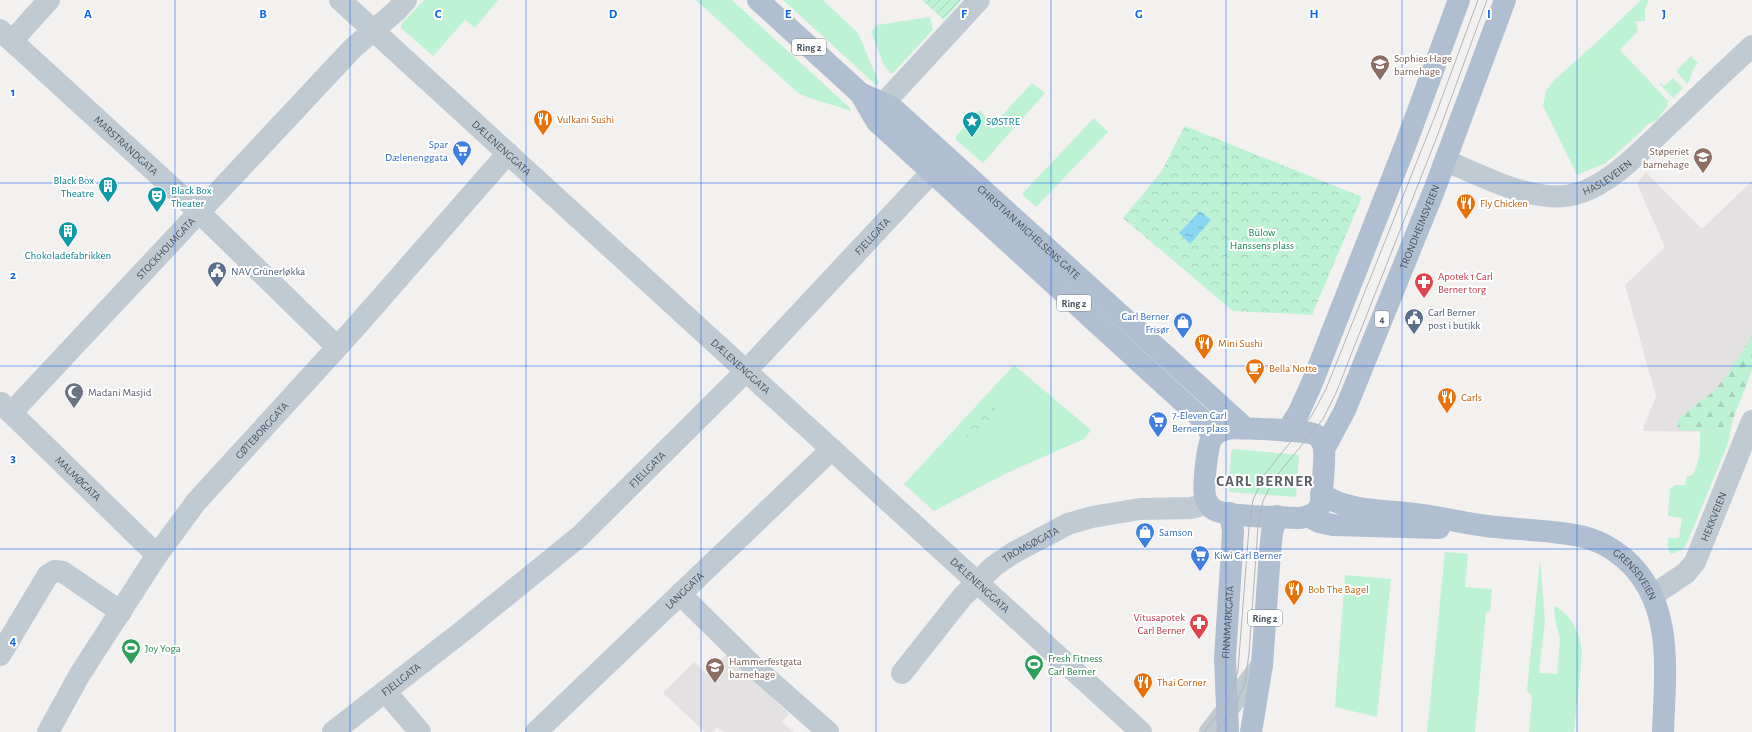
<svg xmlns="http://www.w3.org/2000/svg" width="1752" height="732" viewBox="0 0 1752 732" font-family="'Alegreya Sans',sans-serif">
<style>
.education{fill:#e4e1e2}
.grass{fill:#bdf2d4}
.forest{fill:url(#forest-firs)}
.park{fill:url(#park-crowns)}
.garden{fill:url(#garden-furrows)}
.water{fill:url(#water-ripples)}
.lines{fill:none;stroke-linecap:round;stroke-linejoin:round}
.minor{stroke:#c0cad3;stroke-width:22}
.major{stroke:#afbed0;stroke-width:22}
.tram{stroke:#b2b5bb;stroke-width:1}
.grid{fill:none;stroke:#0e65ef;stroke-width:1;stroke-opacity:0.55}
.labels{text-anchor:middle;stroke-width:4;stroke-linejoin:round;paint-order:stroke}
.shield{fill:#fff;stroke:#7e878f;stroke-width:1}
.shield-label{font-size:10px;font-weight:bold;fill:#47535f}
.education-label{font-size:11px;fill:#785e54;stroke:#fff;text-anchor:start}
.food-label{font-size:11px;fill:#c56008;stroke:#fff;text-anchor:start}
.culture-label{font-size:11px;fill:#0d838f;stroke:#fff;text-anchor:start}
.shop-label{font-size:11px;fill:#366cbe;stroke:#fff;text-anchor:start}
.street-label{font-size:11px;fill:#47535f;stroke:#fff}
.park-label{font-size:11px;fill:#128652;stroke:#fff}
.service-label{font-size:11px;fill:#4e5e75;stroke:#fff;text-anchor:start}
.health-label{font-size:11px;fill:#be3a42;stroke:#fff;text-anchor:start}
.worship-label{font-size:11px;fill:#5b616d;stroke:#fff;text-anchor:start}
.leisure-label{font-size:11px;fill:#27864d;stroke:#fff;text-anchor:start}
.district-label{font-size:15px;font-weight:bold;letter-spacing:1px;fill:#5c6066;stroke:#fff}
.grid-label{font-size:13px;text-anchor:middle;font-weight:bold;fill:#0e65ef;stroke:#fff;stroke-width:4;stroke-linejoin:round;paint-order:stroke}
</style>
<defs>
<pattern id="forest-firs" width="22" height="20" patternUnits="userSpaceOnUse"><rect width="22" height="20" fill="#bdf2d4"/><path d="M5 1l3.5 6h-7zM16 11l3.5 6h-7z" fill="#a4d1b8"/></pattern>
<pattern id="park-crowns" width="20" height="18" patternUnits="userSpaceOnUse"><rect width="20" height="18" fill="#bdf2d4"/><path d="M2 6a3 3 0 1 1 6 0M12 15a3 3 0 1 1 6 0" fill="none" stroke="#a4d1b8"/></pattern>
<pattern id="garden-furrows" width="10" height="10" patternUnits="userSpaceOnUse"><rect width="10" height="10" fill="#bdf2d4"/><path d="M-1 1l2-2M0 10L10 0M9 11l2-2" fill="none" stroke="#a4d1b8"/></pattern>
<pattern id="water-ripples" width="26" height="14" patternUnits="userSpaceOnUse"><rect width="26" height="14" fill="#88d6f1"/><path d="M2 4q2-2 4 0t4 0M15 11q2-2 4 0t4 0" fill="none" stroke="#71b0c6"/></pattern>
</defs>
<rect width="100%" height="100%" fill="#f3f0f0"/>
<path class="education" d="M 1646,172 L 1702,229 L 1752,181 L 1752,358 L 1729,432 L 1643,431 L 1644,425 L 1656,397 L 1625,285 L 1665,247 L 1637,184 Z
M 727,654 L 789,714 L 782,722 L 794,732 L 723,732 L 717,727 L 713,732 L 705,732 L 663,693 L 694,662 L 707,674 Z"/>
<path class="grass" d="M 424,0 L 498,0 L 475,28 L 465,20 L 433,56 L 401,28 L 402,23 Z
M 696,0 L 732,0 L 850,108 L 851,111 L 807,97 L 798,93 Z
M 783,0 L 823,0 L 858,33 L 879,83 L 876,85 Z
M 1641,0 L 1649,0 L 1645,8 L 1645,21 L 1636,21 L 1638,31 L 1620,50 L 1669,102 L 1667,103 L 1668,105 L 1657,120 L 1648,124 L 1634,138 L 1606,163 L 1577,175 L 1543,106 L 1546,91 L 1554,80 L 1597,42 Z
M 930,17 L 933,30 L 893,73 L 890,73 L 884,65 L 871,32 L 877,25 Z
M 1691,56 L 1698,63 C 1690,70 1693,78 1687,84 L 1676,71 Z
M 1673,78 L 1683,88 L 1673,98 L 1660,84 L 1661,83 L 1664,86 Z
M 1032,83 L 1045,93 L 983,163 L 956,140 L 956,136 L 979,110 L 994,124 Z
M 1094,118 L 1108,132 L 1036,207 L 1022,194 Z
M 1014,365 L 1091,430 L 1084,439 L 1007,473 L 934,511 L 904,484 Z
M 1733,419 L 1728,443 L 1687,543 L 1682,550 L 1672,554 L 1668,550 L 1668,538 L 1679,538 L 1682,518 L 1668,516 L 1670,489 L 1675,485 L 1685,485 L 1687,476 L 1691,476 C 1701,463 1700,446 1700,431 L 1720,430 Z
M 1233,449 L 1299,455 L 1296,497 L 1229,492 L 1231,452 Z
M 1445,552 L 1468,554 L 1465,587 L 1492,589 L 1490,612 L 1486,612 L 1475,732 L 1427,732 Z
M 1540,559 L 1545,621 L 1539,673 L 1557,674 L 1560,640 L 1555,619 L 1554,606 C 1572,614 1581,635 1582,654 L 1574,732 L 1529,732 L 1532,697 L 1527,690 Z
M 1345,575 L 1391,579 L 1377,717 L 1335,707 Z"/>
<path class="forest" d="M 1752,335 L 1752,370 L 1733,419 L 1720,430 L 1683,431 L 1678,427 L 1678,421 L 1680,417 L 1714,391 L 1728,374 Z"/>
<path class="park" d="M 1185,126 L 1362,197 L 1312,315 L 1233,311 L 1123,218 L 1161,172 Z
M 987,401 L 999,412 L 972,441 L 960,429 Z"/>
<path class="garden" d="M 922,0 L 961,0 L 944,20 Z"/>
<path class="water" d="M 1200,211 L 1211,220 L 1190,244 L 1179,233 Z"/>
<g class="lines">
<g class="minor">
<path id="s1" d="M 340,0 L 1141,732"/>
<path id="s2" d="M 0,30 L 199,212 L 337,347"/>
<path d="M 12,41 L 49,0"/>
<path d="M 873,115 L 979,0"/>
<path id="s3" d="M 1446,161 C 1481,175 1526,200 1564,196 C 1606,193 1647,144 1677,117 C 1702,93 1727,69 1752,46"/>
<path id="s4" d="M 1,403 L 157,555"/>
<path id="s5" d="M 11,413 L 353,48 L 396,11 L 406,0"/>
<path d="M 680,594 L 752,665 L 828,732"/>
<path id="s6" d="M 1653,595 L 1686,573 L 1695,562 L 1752,421"/>
<path d="M 0,655 L 48,575 L 55,571 L 63,572 L 121,612"/>
<path id="s7" d="M 902,673 L 963,596 L 994,566 L 1013,553 L 1068,524 L 1092,517 L 1140,509 L 1192,508 L 1208,503"/>
<path d="M 385,691 L 420,732"/>
<path id="s8" d="M 48,732 L 80,674 L 157,555 L 196,502 L 353,330 L 508,153"/>
<path id="s9" d="M 333,732 L 459,634 L 580,536 L 746,371 L 931,173"/>
<path id="s10" d="M 536,732 L 832,449"/>
<path d="M 1210,732 L 1262,665"/>
</g>
<g class="major">
<path d="M 758,0 L 860,93 L 877,122 L 1205,422 L 1212,437"/>
<path id="s11" d="M 860,93 L 891,107 L 897,112 L 1245,428"/>
<path d="M 1233,428 C 1250,429 1304,429 1316,435 C 1320,438 1323,442 1324,448 C 1325,455 1322,503 1319,508 C 1315,515 1307,517 1300,518 C 1284,517 1227,517 1215,510 C 1210,508 1206,501 1205,496 C 1203,487 1207,444 1212,438 C 1217,431 1225,429 1233,428 Z"/>
<path d="M 1287,431 L 1298,414 L 1312,383 L 1405,146 L 1459,0"/>
<path id="s12" d="M 1324,449 L 1345,410 L 1435,188 L 1505,0"/>
<path id="s13" d="M 1321,494 C 1348,512 1384,510 1415,514 C 1442,517 1469,525 1496,527 C 1523,530 1552,530 1580,536 C 1596,539 1612,548 1625,559 C 1675,603 1665,672 1663,732"/>
<path d="M 1308,516 L 1319,522 L 1333,525 L 1439,528"/>
<path id="s14" d="M 1228,732 L 1225,658 L 1232,550 L 1233,531 L 1230,513"/>
<path d="M 1251,732 L 1262,665 L 1270,552 L 1272,532 L 1277,516"/>
</g>
<path class="tram" d="M 1204,732 L 1226,703 L 1233,689 L 1238,670 L 1249,527 L 1253,500 L 1265,474 L 1312,415 L 1326,389 L 1437,111 L 1478,0
M 1216,732 L 1234,709 L 1245,683 L 1249,653 L 1258,527 L 1263,501 L 1274,479 L 1323,419 L 1336,393 L 1438,134 L 1487,0"/>
</g>
<path class="grid" d="M 175,0 L 175,732M 350,0 L 350,732M 526,0 L 526,732M 701,0 L 701,732M 876,0 L 876,732M 1051,0 L 1051,732M 1226,0 L 1226,732M 1402,0 L 1402,732M 1577,0 L 1577,732M 0,183 L 1752,183M 0,366 L 1752,366M 0,549 L 1752,549"/>
<defs>
<symbol id="school-pin" viewBox="-11 -11 22 30"><path d="M0 17L-7.5 6A9.5 9.5 0 1 1 7.5 6Z" fill="#8d6e63" stroke="#fff"/><path d="M0-5L7-2L0 1L-7-2ZM-4 1L0 2.5L4 1V4Q0 6-4 4Z" fill="#fff"/></symbol>
<symbol id="restaurant-pin" viewBox="-11 -11 22 30"><path d="M0 17L-7.5 6A9.5 9.5 0 1 1 7.5 6Z" fill="#e8710a" stroke="#fff"/><path d="M-5-6h1v4h1v-4h1v4h1v-4h1v5L-1.5 .5V6h-2V.5L-5-1ZM5-6V6H3V1.5H1.5Q1.5-4 5-6Z" fill="#fff"/></symbol>
<symbol id="sight-pin" viewBox="-11 -11 22 30"><path d="M0 17L-7.5 6A9.5 9.5 0 1 1 7.5 6Z" fill="#0f9aa8" stroke="#fff"/><path d="M0-6L1.8-2.2L6-1.7L2.9 1.2L3.7 5.4L0 3.3L-3.7 5.4L-2.9 1.2L-6-1.7L-1.8-2.2Z" fill="#fff"/></symbol>
<symbol id="supermarket-pin" viewBox="-11 -11 22 30"><path d="M0 17L-7.5 6A9.5 9.5 0 1 1 7.5 6Z" fill="#3f7fe0" stroke="#fff"/><path d="M-6-5.5h2.5l.6 2H6L4.5 2H-2.5L-4.4-4H-6ZM-1.5 3.2a1.3 1.3 0 1 0 .1 0ZM3 3.2a1.3 1.3 0 1 0 .1 0Z" fill="#fff"/></symbol>
<symbol id="building-pin" viewBox="-11 -11 22 30"><path d="M0 17L-7.5 6A9.5 9.5 0 1 1 7.5 6Z" fill="#0f9aa8" stroke="#fff"/><path d="M-4-6H4V6H1V3H-1V6H-4ZM-2.5-4.3h1.7v1.8h-1.7ZM.8-4.3h1.7v1.8H.8ZM-2.5-1h1.7V.8h-1.7ZM.8-1h1.7V.8H.8Z" fill="#fff"/></symbol>
<symbol id="theatre-pin" viewBox="-11 -11 22 30"><path d="M0 17L-7.5 6A9.5 9.5 0 1 1 7.5 6Z" fill="#0f9aa8" stroke="#fff"/><path d="M-5-5.5Q0-4 5-5.5V0Q5 5 0 6Q-5 5-5 0ZM-3.3-2.5H-1v1.5H-3.3ZM1-2.5H3.3v1.5H1ZM-2.8 1Q0 5.5 2.8 1Z" fill="#fff"/></symbol>
<symbol id="civic-pin" viewBox="-11 -11 22 30"><path d="M0 17L-7.5 6A9.5 9.5 0 1 1 7.5 6Z" fill="#5c6f8a" stroke="#fff"/><path d="M-.6-6.5H3V-4.5H.6V-3L4-1V1h2V6H-6V1h2V-1L-.6-3ZM-1.2 2.5V6h2.4V2.5Z" fill="#fff"/></symbol>
<symbol id="pharmacy-pin" viewBox="-11 -11 22 30"><path d="M0 17L-7.5 6A9.5 9.5 0 1 1 7.5 6Z" fill="#e0444e" stroke="#fff"/><path d="M-2-6h4v4h4v4h-4v4h-4v-4h-4v-4h4Z" fill="#fff"/></symbol>
<symbol id="shop-pin" viewBox="-11 -11 22 30"><path d="M0 17L-7.5 6A9.5 9.5 0 1 1 7.5 6Z" fill="#3f7fe0" stroke="#fff"/><path d="M-5-2.5h2.3a2.7 3.5 0 0 1 5.4 0H5L5.5 6h-11ZM-1.5-2.5h3a1.5 2.3 0 0 0-3 0Z" fill="#fff"/></symbol>
<symbol id="cafe-pin" viewBox="-11 -11 22 30"><path d="M0 17L-7.5 6A9.5 9.5 0 1 1 7.5 6Z" fill="#e8710a" stroke="#fff"/><path d="M-5.5-4.5H6V0H3Q3 3.5 0 3.5H-2.5Q-5.5 3.5-5.5 0ZM3-3.2v2h1.7v-2ZM-6 4.5H4V6H-6Z" fill="#fff"/></symbol>
<symbol id="mosque-pin" viewBox="-11 -11 22 30"><path d="M0 17L-7.5 6A9.5 9.5 0 1 1 7.5 6Z" fill="#6b7280" stroke="#fff"/><path d="M3.5-4.9A6 6 0 1 0 3.5 4.9A5 5 0 1 1 3.5-4.9Z" fill="#fff"/></symbol>
<symbol id="stadium-pin" viewBox="-11 -11 22 30"><path d="M0 17L-7.5 6A9.5 9.5 0 1 1 7.5 6Z" fill="#2e9e5b" stroke="#fff"/><path d="M0-5a6.5 5 0 1 0 0 10a6.5 5 0 1 0 0-10ZM-3.5-1.8h7v3.6h-7Z" fill="#fff"/></symbol>
</defs>
<g fill-rule="evenodd">
<use href="#school-pin" x="1369" y="53" width="22" height="30"/>
<use href="#restaurant-pin" x="532" y="108" width="22" height="30"/>
<use href="#sight-pin" x="961" y="110" width="22" height="30"/>
<use href="#supermarket-pin" x="451" y="139" width="22" height="30"/>
<use href="#school-pin" x="1692" y="146" width="22" height="30"/>
<use href="#building-pin" x="97" y="175" width="22" height="30"/>
<use href="#theatre-pin" x="146" y="185" width="22" height="30"/>
<use href="#restaurant-pin" x="1455" y="192" width="22" height="30"/>
<use href="#building-pin" x="57" y="220" width="22" height="30"/>
<use href="#civic-pin" x="206" y="260" width="22" height="30"/>
<use href="#pharmacy-pin" x="1413" y="271" width="22" height="30"/>
<use href="#civic-pin" x="1403" y="307" width="22" height="30"/>
<use href="#shop-pin" x="1172" y="311" width="22" height="30"/>
<use href="#restaurant-pin" x="1193" y="332" width="22" height="30"/>
<use href="#cafe-pin" x="1244" y="357" width="22" height="30"/>
<use href="#mosque-pin" x="63" y="381" width="22" height="30"/>
<use href="#restaurant-pin" x="1436" y="386" width="22" height="30"/>
<use href="#supermarket-pin" x="1147" y="410" width="22" height="30"/>
<use href="#shop-pin" x="1134" y="521" width="22" height="30"/>
<use href="#supermarket-pin" x="1189" y="544" width="22" height="30"/>
<use href="#restaurant-pin" x="1283" y="578" width="22" height="30"/>
<use href="#pharmacy-pin" x="1188" y="612" width="22" height="30"/>
<use href="#stadium-pin" x="120" y="637" width="22" height="30"/>
<use href="#stadium-pin" x="1023" y="653" width="22" height="30"/>
<use href="#school-pin" x="704" y="656" width="22" height="30"/>
<use href="#restaurant-pin" x="1132" y="671" width="22" height="30"/>
</g>
<g class="labels">
<g class="shield">
<rect x="792" y="39" width="34" height="16" rx="3"/>
<rect x="1057" y="295" width="34" height="16" rx="3"/>
<rect x="1375" y="311" width="14" height="16" rx="3"/>
<rect x="1248" y="610" width="34" height="16" rx="3"/>
</g>
<g class="shield-label">
<text x="809" y="51">Ring 2</text>
<text x="1074" y="307">Ring 2</text>
<text x="1382" y="323">4</text>
<text x="1265" y="622">Ring 2</text>
</g>
<g class="education-label">
<text x="1394" y="62">Sophies Hage<tspan x="1394" dy="13">barnehage</tspan></text>
<text x="1689" y="155" text-anchor="end">Støperiet<tspan x="1689" dy="13">barnehage</tspan></text>
<text x="729" y="665">Hammerfestgata<tspan x="729" dy="13">barnehage</tspan></text>
</g>
<g class="food-label">
<text x="557" y="123">Vulkani Sushi</text>
<text x="1480" y="207">Fly Chicken</text>
<text x="1218" y="347">Mini Sushi</text>
<text x="1269" y="372">Bella Notte</text>
<text x="1461" y="401">Carls</text>
<text x="1308" y="593">Bob The Bagel</text>
<text x="1157" y="686">Thai Corner</text>
</g>
<g class="culture-label">
<text x="986" y="125">SØSTRE</text>
<text x="94" y="184" text-anchor="end">Black Box<tspan x="94" dy="13">Theatre</tspan></text>
<text x="171" y="194">Black Box<tspan x="171" dy="13">Theater</tspan></text>
<text x="68" y="259" text-anchor="middle">Chokoladefabrikken</text>
</g>
<g class="shop-label">
<text x="448" y="148" text-anchor="end">Spar<tspan x="448" dy="13">Dælenenggata</tspan></text>
<text x="1169" y="320" text-anchor="end">Carl Berner<tspan x="1169" dy="13">Frisør</tspan></text>
<text x="1172" y="419">7-Eleven Carl<tspan x="1172" dy="13">Berners plass</tspan></text>
<text x="1159" y="536">Samson</text>
<text x="1214" y="559">Kiwi Carl Berner</text>
</g>
<g class="street-label">
<text dy="4" stroke="none"><textPath href="#s2" startOffset="171">MARSTRANDGATA</textPath></text>
<text dy="4" stroke="none"><textPath href="#s1" startOffset="219">DÆLENENGGATA</textPath></text>
<text dy="4" stroke="none"><textPath href="#s3" startOffset="172">HASLEVEIEN</textPath></text>
<text dy="4" stroke="none"><textPath href="#s12" startOffset="242">TRONDHEIMSVEIEN</textPath></text>
<text dy="4" stroke="none"><textPath href="#s11" startOffset="220">CHRISTIAN MICHELSENS GATE</textPath></text>
<text dy="4" stroke="none"><textPath href="#s9" startOffset="734">FJELLGATA</textPath></text>
<text dy="4" stroke="none"><textPath href="#s5" startOffset="226">STOCKHOLMGATA</textPath></text>
<text dy="4" stroke="none"><textPath href="#s1" startOffset="543">DÆLENENGGATA</textPath></text>
<text dy="4" stroke="none"><textPath href="#s8" startOffset="371">GØTEBORGGATA</textPath></text>
<text dy="4" stroke="none"><textPath href="#s9" startOffset="410">FJELLGATA</textPath></text>
<text dy="4" stroke="none"><textPath href="#s4" startOffset="108">MALMØGATA</textPath></text>
<text dy="4" stroke="none"><textPath href="#s6" startOffset="103">HEKKVEIEN</textPath></text>
<text dy="4" stroke="none"><textPath href="#s7" startOffset="184">TROMSØGATA</textPath></text>
<text dy="4" stroke="none"><textPath href="#s13" startOffset="333">GRENSEVEIEN</textPath></text>
<text dy="4" stroke="none"><textPath href="#s1" startOffset="867">DÆLENENGGATA</textPath></text>
<text dy="4" stroke="none"><textPath href="#s10" startOffset="205">LANGGATA</textPath></text>
<text dy="4" stroke="none"><textPath href="#s14" startOffset="110">FINNMARKGATA</textPath></text>
<text dy="4" stroke="none"><textPath href="#s9" startOffset="86">FJELLGATA</textPath></text>
</g>
<g class="park-label">
<text x="1262" y="236">Bülow<tspan x="1262" dy="13">Hanssens plass</tspan></text>
</g>
<g class="service-label">
<text x="231" y="275">NAV Grünerløkka</text>
<text x="1428" y="316">Carl Berner<tspan x="1428" dy="13">post i butikk</tspan></text>
</g>
<g class="health-label">
<text x="1438" y="280">Apotek 1 Carl<tspan x="1438" dy="13">Berner torg</tspan></text>
<text x="1185" y="621" text-anchor="end">Vitusapotek<tspan x="1185" dy="13">Carl Berner</tspan></text>
</g>
<g class="worship-label">
<text x="88" y="396">Madani Masjid</text>
</g>
<g class="leisure-label">
<text x="145" y="652">Joy Yoga</text>
<text x="1048" y="662">Fresh Fitness<tspan x="1048" dy="13">Carl Berner</tspan></text>
</g>
<g class="district-label">
<text x="1265" y="486">CARL BERNER</text>
</g>
</g>
<g class="grid-label">
<text x="88" y="18">A</text>
<text x="263" y="18">B</text>
<text x="438" y="18">C</text>
<text x="613" y="18">D</text>
<text x="788" y="18">E</text>
<text x="964" y="18">F</text>
<text x="1139" y="18">G</text>
<text x="1314" y="18">H</text>
<text x="1489" y="18">I</text>
<text x="1664" y="18">J</text>
<text x="13" y="96">1</text>
<text x="13" y="279">2</text>
<text x="13" y="462">3</text>
<text x="13" y="645">4</text>
</g>
</svg>
